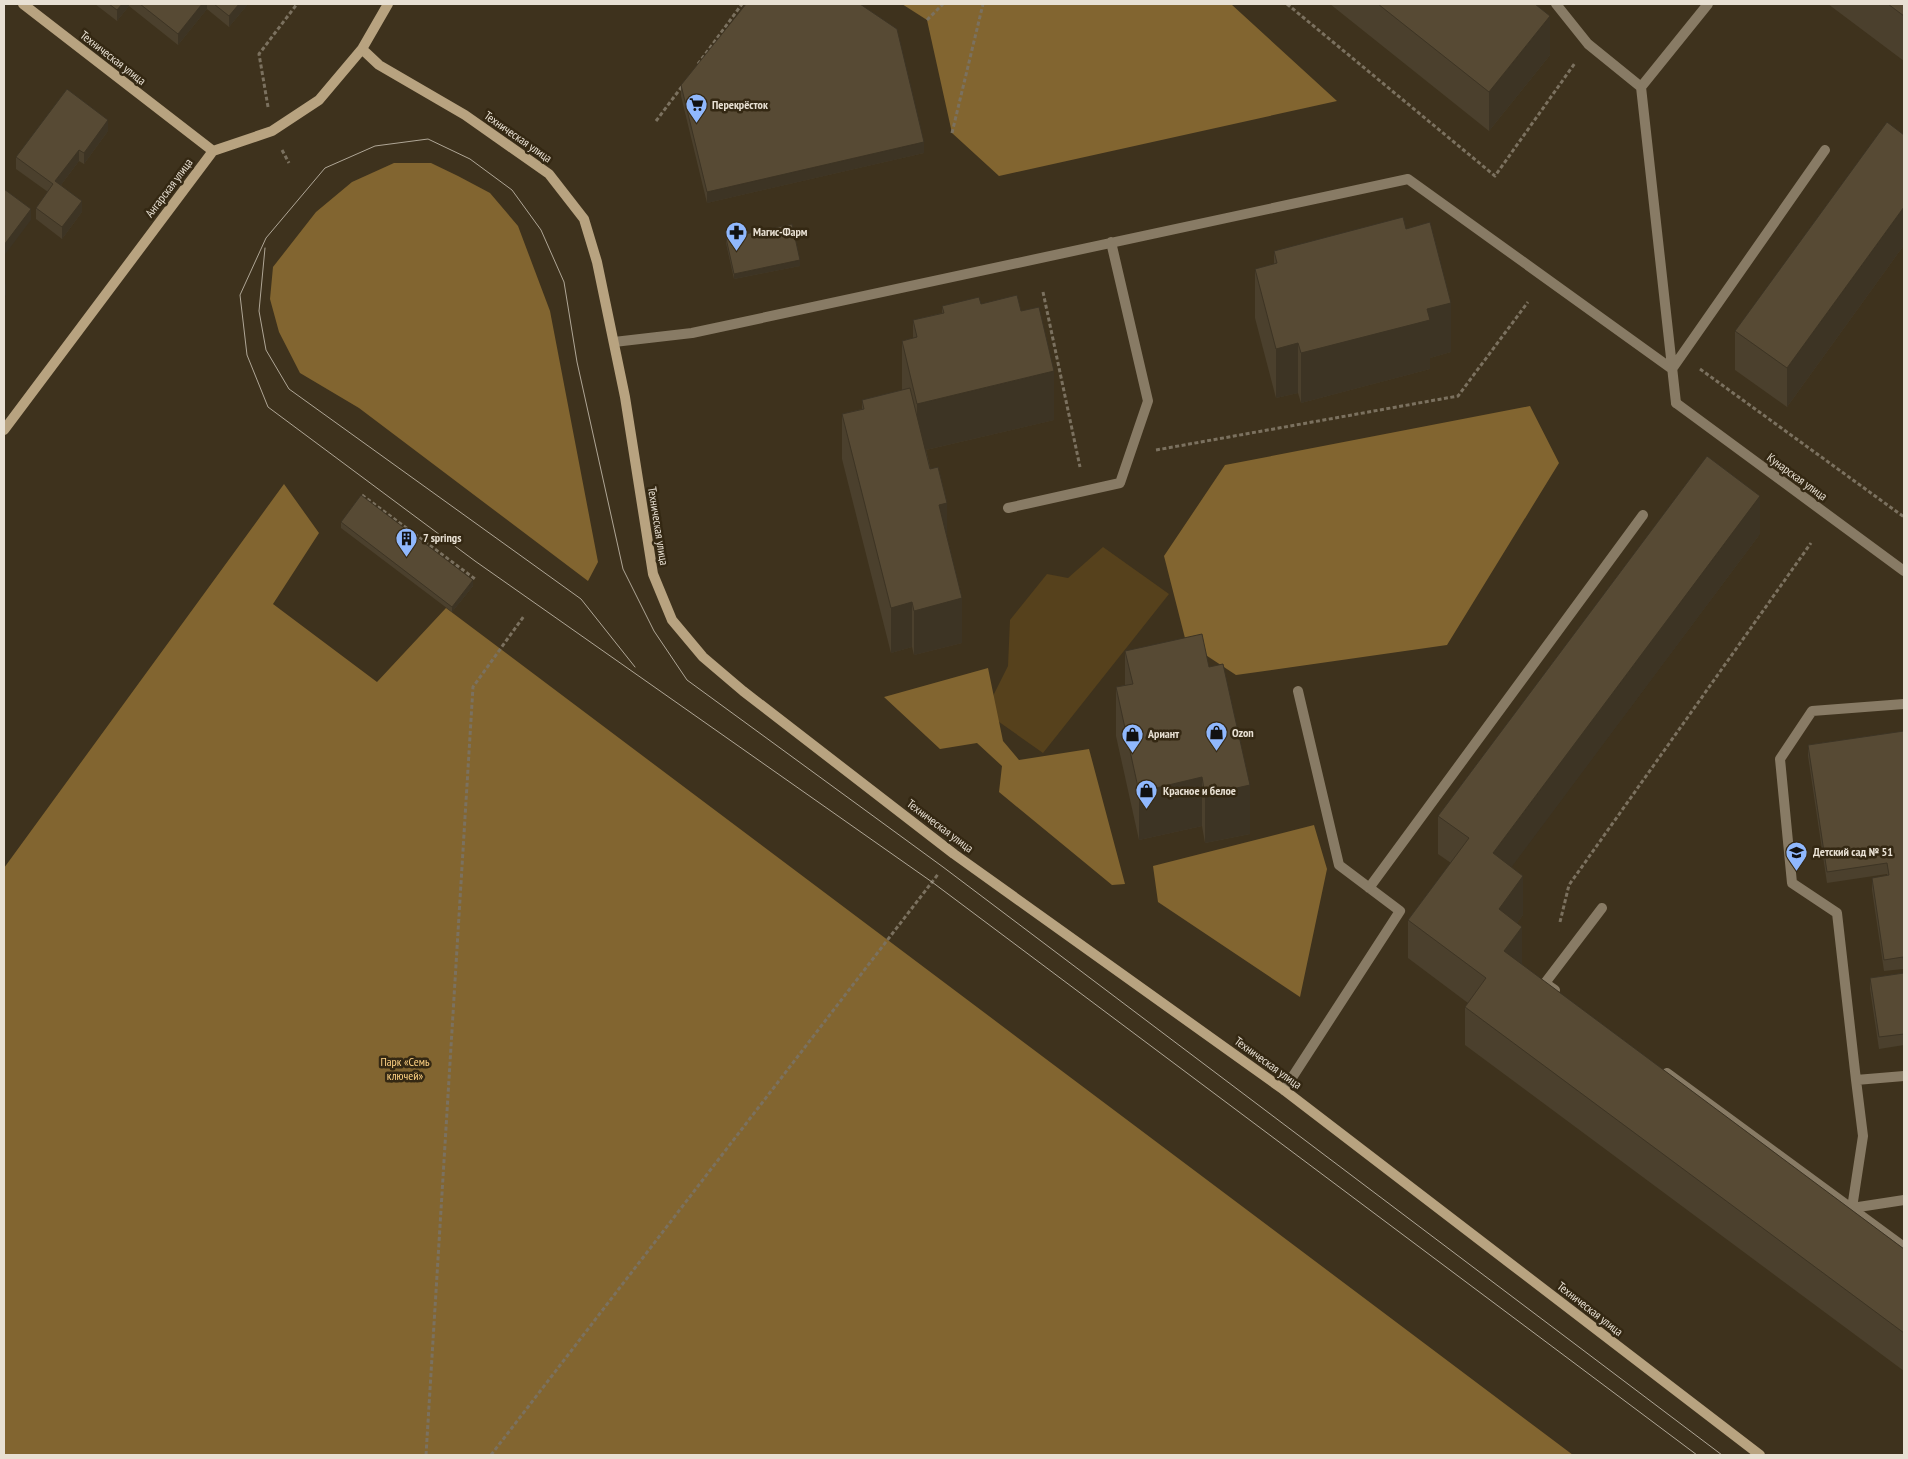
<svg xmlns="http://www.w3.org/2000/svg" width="1908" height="1459" viewBox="0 0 1908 1459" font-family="'PT Sans Narrow',sans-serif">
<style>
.green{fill:#56411c}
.forest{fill:#826530}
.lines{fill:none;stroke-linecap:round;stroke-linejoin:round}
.path{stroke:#7b715f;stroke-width:3;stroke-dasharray:4 2.5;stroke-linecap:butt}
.lane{stroke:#887b65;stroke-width:10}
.street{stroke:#887b65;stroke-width:10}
.secondary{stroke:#b8a380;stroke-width:10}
.tram{stroke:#afa696;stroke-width:1}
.wall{fill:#4b402d}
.shaded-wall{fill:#3d3424}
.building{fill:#574a34;stroke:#3d3424}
.labels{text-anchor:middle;stroke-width:5;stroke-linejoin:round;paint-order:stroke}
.street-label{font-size:12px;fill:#e8e0d3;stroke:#342813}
.poi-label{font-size:12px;font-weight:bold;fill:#e8e0d3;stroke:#342813;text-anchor:start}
.park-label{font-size:12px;fill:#ffd283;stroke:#342813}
</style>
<rect width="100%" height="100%" fill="#3e321d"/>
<path class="green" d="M 1103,547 L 1169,594 L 1043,753 L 985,712 L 1008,666 L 1010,620 L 1047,574 L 1068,578 Z"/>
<path class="forest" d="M 902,4 L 1231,4 L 1337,101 L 999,176 L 952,133 L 927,20 Z
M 394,163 L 431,163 L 458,176 L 490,193 L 518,226 L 550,311 L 598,562 L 588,581 L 359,408 L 300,373 L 279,332 L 270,299 L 273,267 L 316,212 L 352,182 Z
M 1530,406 L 1559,463 L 1447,645 L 1236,675 L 1186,642 L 1164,556 L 1225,465 Z
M 284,484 L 319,533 L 273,604 L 377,682 L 446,608 L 1573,1455 L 4,1455 L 4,868 Z
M 988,668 L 1003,741 L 1019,760 L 1089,749 L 1125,884 L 1112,885 L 999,792 L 1002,766 L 977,743 L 940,749 L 884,697 Z
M 1314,825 L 1327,869 L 1300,997 L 1158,902 L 1153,866 Z"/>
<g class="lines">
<path class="path" d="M 1287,4 L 1495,176 L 1575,63
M 927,20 L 943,4
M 698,64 L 742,4
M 268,107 L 259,54 L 297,4
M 656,121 L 683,85
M 952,133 L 983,4
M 282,150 L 289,163
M 1043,292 L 1080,467
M 1700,369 L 1904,517
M 1156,450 L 1458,396 L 1528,302
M 362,495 L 475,579
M 1560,922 L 1569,885 L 1811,543
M 426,1455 L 473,687 L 524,616
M 491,1455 L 939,873"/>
<path class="lane" d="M 1556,4 L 1588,44 L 1641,87 L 1676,403
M 1641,87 L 1708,4
M 614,342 L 692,333 L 1408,179 L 1672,369 L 1825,150
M 1008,508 L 1120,483 L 1148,401 L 1111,242
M 1369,888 L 1643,515
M 1555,990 L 1545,983 L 1602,908
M 1667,1073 L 1904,1247
M 1904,1076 L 1856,1080 L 1863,1136 L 1852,1208 L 1904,1200
M 1856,1080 L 1837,913 L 1792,883 L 1780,759 L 1812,711 L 1904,704
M 1284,1090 L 1400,911 L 1339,865 L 1298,691"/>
<path class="street" d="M 1676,403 L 1904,571"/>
<path class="secondary" d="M 23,4 L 213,151
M 362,49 L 379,65 L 465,115 L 549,174 L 584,219 L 597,262 L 625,397 L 653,574 L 672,620 L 703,657 L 743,691 L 954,854 L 1284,1090 L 1760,1455
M 4,430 L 213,151 L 272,131 L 319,100 L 362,49 L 388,4"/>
<path class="tram" d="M 265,248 L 259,311 L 266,350 L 289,389 L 581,599 L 635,667
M 1697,1455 L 932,882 L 475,561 L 268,407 L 247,355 L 240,295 L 266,238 L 325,168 L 375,146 L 428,139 L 470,159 L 512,190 L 541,230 L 564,282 L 577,362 L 623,569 L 654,631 L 687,680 L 943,867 L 1722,1455"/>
</g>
<path class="wall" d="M 95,4 L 248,4 L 229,27 L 207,9 L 178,45 L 129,6 L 117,21 Z
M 1330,4 L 1535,4 L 1550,55 L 1489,131 Z
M 1828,4 L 1904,4 L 1904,61 Z
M 681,85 L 924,153 L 707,203 L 681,96 Z
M 108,131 L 84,164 L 79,161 L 61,185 L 82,212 L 62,239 L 36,219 L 36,208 L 48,192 L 16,169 L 16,157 Z
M 1904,135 L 1904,245 L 1787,407 L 1735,370 L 1735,331 Z
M 1406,229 L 1451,352 L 1430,358 L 1430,369 L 1301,403 L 1298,393 L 1276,398 L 1255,318 L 1255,269 L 1274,264 L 1274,251 Z
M 726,238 L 800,266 L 734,279 L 726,243 Z
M 981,304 L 1021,311 L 1054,420 L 926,450 L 947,537 L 962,643 L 914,655 L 912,647 L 891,653 L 842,459 L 842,414 L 862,409 L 862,400 L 902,390 L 902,341 L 913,338 L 913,320 L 942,313 L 942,306 Z
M 341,522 L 473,586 L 452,612 L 341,528 Z
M 1760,534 L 1511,867 L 1523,915 L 1517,923 L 1522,965 L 1904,1249 L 1904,1371 L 1465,1045 L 1465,1007 L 1468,1003 L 1408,958 L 1408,920 L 1451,863 L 1438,854 L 1438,816 Z
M 1125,651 L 1209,667 L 1250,834 L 1205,843 L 1202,826 L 1139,840 L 1116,736 L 1116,687 L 1125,685 Z
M 1904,731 L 1904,1045 L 1879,1049 L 1870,989 L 1870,978 L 1904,973 L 1903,969 L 1884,971 L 1872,890 L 1872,878 L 1887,876 L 1887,874 L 1827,883 L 1808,756 L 1808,745 Z"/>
<path class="shaded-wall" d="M 122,4 L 129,4 L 129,6 L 117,21 L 117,10 Z
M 202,4 L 207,4 L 207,9 L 178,45 L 178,34 Z
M 239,4 L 248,4 L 229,27 L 229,16 Z
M 1550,16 L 1550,55 L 1489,131 L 1489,92 Z
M 108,120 L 108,131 L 84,164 L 84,153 Z
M 924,142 L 924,153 L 707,203 L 707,192 Z
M 79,150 L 79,161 L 55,193 L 55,181 Z
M 82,201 L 82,212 L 62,239 L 62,227 Z
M 1904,207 L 1904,245 L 1787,407 L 1787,368 Z
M 31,209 L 31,220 L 4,256 L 4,245 Z
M 800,260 L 800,266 L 734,279 L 734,274 Z
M 6,283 L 6,295 L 4,298 L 4,286 Z
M 1451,303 L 1451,352 L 1430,358 L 1430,369 L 1301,403 L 1301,353 L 1427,309 Z
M 1298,343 L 1298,393 L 1276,398 L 1276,349 Z
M 1054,371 L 1054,420 L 917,452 L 917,404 Z
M 1760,496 L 1760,534 L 1493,892 L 1493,853 Z
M 947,503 L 947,548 L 939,505 Z
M 473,580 L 473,586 L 452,612 L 452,607 Z
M 962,598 L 962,643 L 914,655 L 914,611 Z
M 912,602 L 912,647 L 891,653 L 891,608 Z
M 1202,777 L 1202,826 L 1139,840 L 1139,792 Z
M 1250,785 L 1250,834 L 1205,843 L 1205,795 Z
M 1523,876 L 1523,915 L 1499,948 L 1499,909 Z
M 1522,927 L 1522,966 L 1504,951 Z"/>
<path class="building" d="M 109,4 L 122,4 L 117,10 Z
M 140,4 L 202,4 L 178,34 Z
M 214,4 L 239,4 L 229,16 Z
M 746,4 L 860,4 L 897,29 L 924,142 L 707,192 L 681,85 Z
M 1378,4 L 1535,4 L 1550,16 L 1489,92 Z
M 1888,4 L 1904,4 L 1904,16 Z
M 67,89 L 108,120 L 84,153 L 79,150 L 55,181 L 82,201 L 62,227 L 36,208 L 53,184 L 16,157 Z
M 1887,122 L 1904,135 L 1904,207 L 1787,368 L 1735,331 Z
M 4,189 L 31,209 L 4,245 Z
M 1403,217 L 1406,229 L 1430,222 L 1451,303 L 1427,309 L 1430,320 L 1301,353 L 1298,343 L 1276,349 L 1255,269 L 1277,263 L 1274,251 Z
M 792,224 L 800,260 L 734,274 L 726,238 Z
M 1017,295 L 1021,311 L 1039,307 L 1054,371 L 917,404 L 902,341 L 917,337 L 913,320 L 944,313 L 942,306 L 979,297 L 981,304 Z
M 910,388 L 930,469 L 938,467 L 947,503 L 939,505 L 962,598 L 914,611 L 912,602 L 891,608 L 842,414 L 864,409 L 862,400 Z
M 1707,456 L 1760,496 L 1493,853 L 1523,876 L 1499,909 L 1522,927 L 1504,951 L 1904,1249 L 1904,1333 L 1465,1007 L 1486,978 L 1408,920 L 1469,838 L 1438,816 Z
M 361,495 L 473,580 L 452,607 L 341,522 Z
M 1202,634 L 1209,667 L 1223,664 L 1250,785 L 1205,795 L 1202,777 L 1139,792 L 1116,687 L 1133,684 L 1125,651 Z
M 1904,731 L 1904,964 L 1903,957 L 1884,960 L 1872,878 L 1889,875 L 1887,863 L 1827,872 L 1808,745 Z
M 1904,973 L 1904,1034 L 1879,1037 L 1870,978 Z"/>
<defs>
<symbol id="supermarket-pin" viewBox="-11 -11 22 30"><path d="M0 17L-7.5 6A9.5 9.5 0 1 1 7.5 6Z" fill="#90b8fd" stroke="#342813"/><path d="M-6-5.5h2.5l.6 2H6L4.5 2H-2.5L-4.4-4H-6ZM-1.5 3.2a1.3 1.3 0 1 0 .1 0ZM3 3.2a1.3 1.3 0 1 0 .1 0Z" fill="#111"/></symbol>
<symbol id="pharmacy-pin" viewBox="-11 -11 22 30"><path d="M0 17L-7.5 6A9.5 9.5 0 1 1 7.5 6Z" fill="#90b8fd" stroke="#342813"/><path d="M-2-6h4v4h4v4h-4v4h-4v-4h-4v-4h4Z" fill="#111"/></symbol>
<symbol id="building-pin" viewBox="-11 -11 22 30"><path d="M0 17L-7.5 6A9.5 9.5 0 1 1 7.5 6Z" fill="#90b8fd" stroke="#342813"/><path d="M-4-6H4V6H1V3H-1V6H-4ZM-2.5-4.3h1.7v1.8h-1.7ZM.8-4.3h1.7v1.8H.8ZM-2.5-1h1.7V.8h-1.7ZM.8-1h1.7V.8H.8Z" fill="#111"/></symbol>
<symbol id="shop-pin" viewBox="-11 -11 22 30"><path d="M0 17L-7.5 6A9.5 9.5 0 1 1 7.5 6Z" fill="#90b8fd" stroke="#342813"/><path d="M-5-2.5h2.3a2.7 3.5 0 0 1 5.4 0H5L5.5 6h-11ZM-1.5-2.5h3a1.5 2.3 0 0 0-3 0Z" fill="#111"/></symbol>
<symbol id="school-pin" viewBox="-11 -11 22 30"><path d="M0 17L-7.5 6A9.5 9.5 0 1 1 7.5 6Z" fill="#90b8fd" stroke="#342813"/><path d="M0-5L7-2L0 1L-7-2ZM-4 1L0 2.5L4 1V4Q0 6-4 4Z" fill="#111"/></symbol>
</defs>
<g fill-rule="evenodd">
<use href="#supermarket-pin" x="684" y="92" width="25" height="34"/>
<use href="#pharmacy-pin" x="724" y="220" width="25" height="34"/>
<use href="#building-pin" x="394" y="526" width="25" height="34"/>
<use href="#shop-pin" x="1204" y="720" width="25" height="34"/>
<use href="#shop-pin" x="1120" y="722" width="25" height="34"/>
<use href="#shop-pin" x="1134" y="778" width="25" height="34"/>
<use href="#school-pin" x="1784" y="840" width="25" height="34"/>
</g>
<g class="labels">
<g class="street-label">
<text transform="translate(113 58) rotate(38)" y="4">Техническая улица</text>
<text transform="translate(518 137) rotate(35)" y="4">Техническая улица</text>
<text transform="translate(169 188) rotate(-53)" y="4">Ангарская улица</text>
<text transform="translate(1797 477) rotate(36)" y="4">Кунарская улица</text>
<text transform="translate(658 526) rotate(81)" y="4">Техническая улица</text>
<text transform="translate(940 826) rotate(37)" y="4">Техническая улица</text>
<text transform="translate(1268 1063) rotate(36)" y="4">Техническая улица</text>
<text transform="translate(1590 1309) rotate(38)" y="4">Техническая улица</text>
</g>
<g class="poi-label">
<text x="712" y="109">Перекрёсток</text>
<text x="753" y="236">Магис-Фарм</text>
<text x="423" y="542">7 springs</text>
<text x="1232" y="737">Ozon</text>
<text x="1148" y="738">Ариант</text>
<text x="1163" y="795">Красное и белое</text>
<text x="1813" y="856">Детский сад № 51</text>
</g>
<g class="park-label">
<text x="405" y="1066">Парк «Семь<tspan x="405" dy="14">ключей»</tspan></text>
</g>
</g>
<rect width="1908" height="1459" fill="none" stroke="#e8e0d3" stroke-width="10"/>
</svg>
